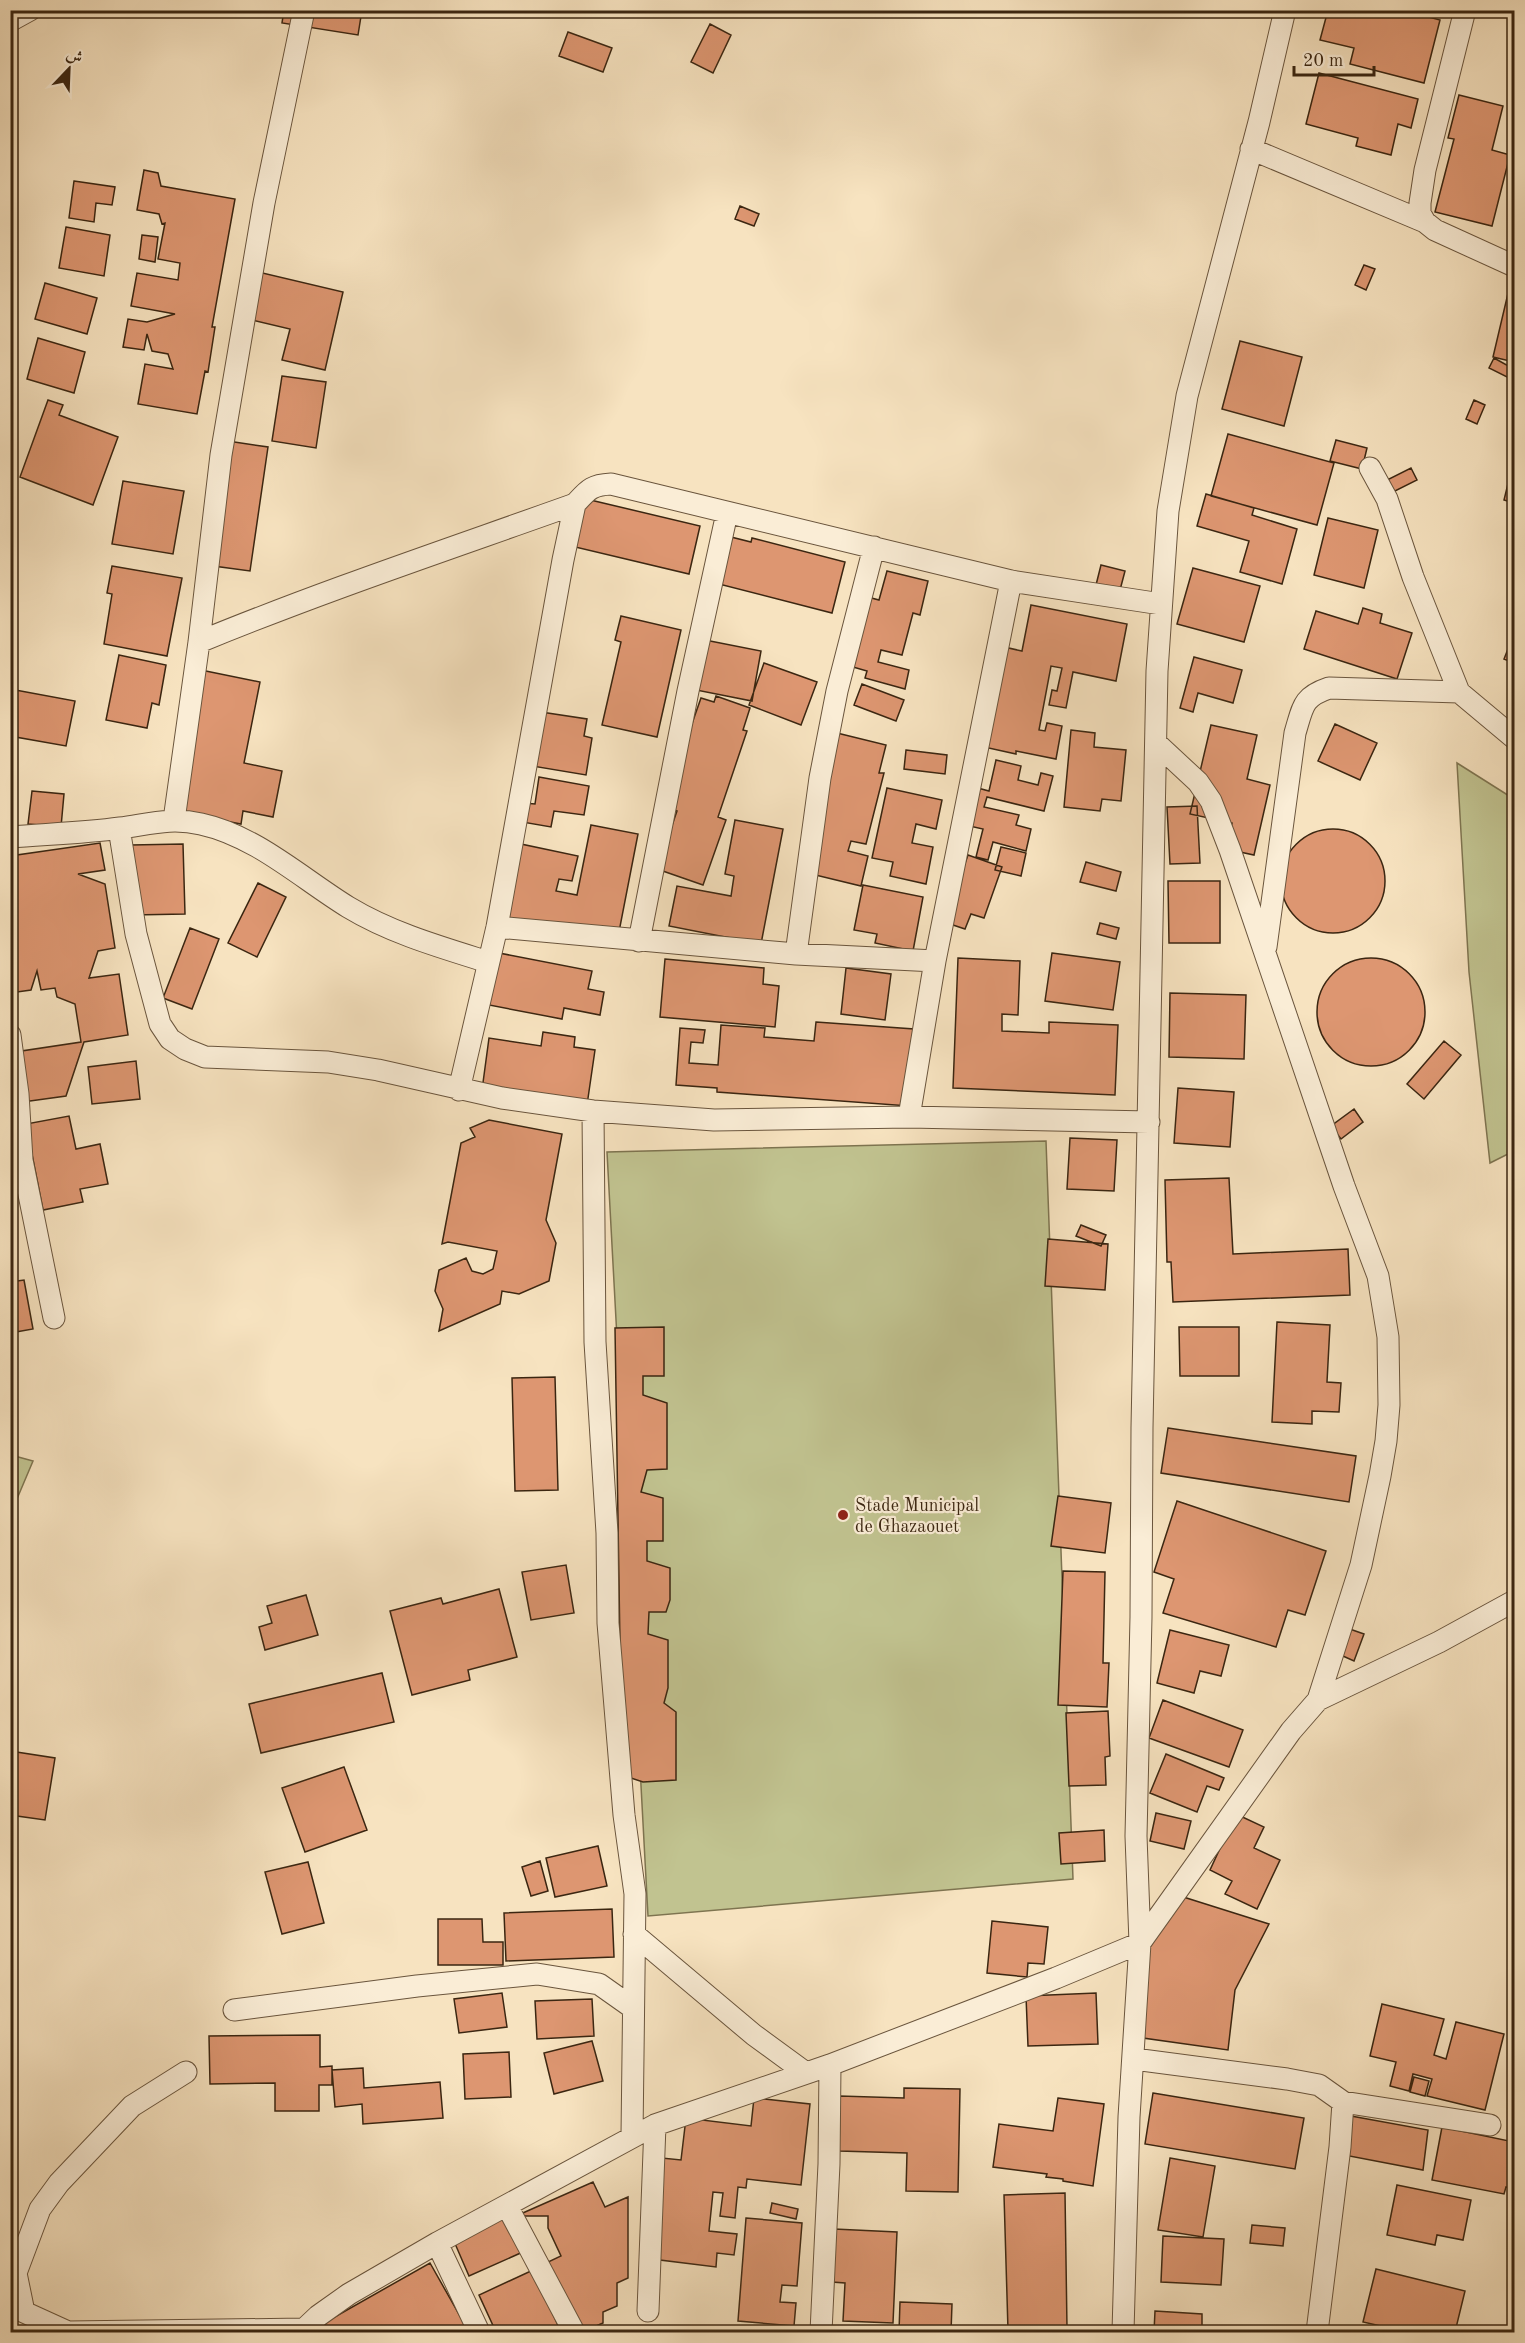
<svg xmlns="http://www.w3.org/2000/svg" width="1525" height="2343" viewBox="0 0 1525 2343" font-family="'Old Standard TT',Amiri,serif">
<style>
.green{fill:#c1c390;stroke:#7e7450;stroke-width:1.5}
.building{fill:#dd9671;stroke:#3b2611;stroke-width:1.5}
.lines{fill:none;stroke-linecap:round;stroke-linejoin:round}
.street-casing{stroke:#6a553d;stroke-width:23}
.street{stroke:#faedd6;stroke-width:21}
.poi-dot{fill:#8f2418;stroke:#faedd6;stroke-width:2}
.labels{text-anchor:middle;stroke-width:4.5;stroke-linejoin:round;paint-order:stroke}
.poi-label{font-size:18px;fill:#3b2611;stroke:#faedd6;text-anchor:start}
</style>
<rect width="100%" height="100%" fill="#f7e3c0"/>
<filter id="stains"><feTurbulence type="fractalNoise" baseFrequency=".00333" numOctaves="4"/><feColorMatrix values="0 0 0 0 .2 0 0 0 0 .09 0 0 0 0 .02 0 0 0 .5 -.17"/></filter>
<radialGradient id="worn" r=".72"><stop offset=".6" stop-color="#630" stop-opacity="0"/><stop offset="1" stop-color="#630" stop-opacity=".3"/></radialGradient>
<path class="green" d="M 1457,763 L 1514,799 L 1514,1151 L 1490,1163 L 1469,972 Z
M 1046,1141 L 1073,1879 L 648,1916 L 607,1152 Z
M 11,1455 L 33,1461 L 11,1513 L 10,1455 Z"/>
<path class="building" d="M 284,10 L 362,10 L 358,35 L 282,23 Z
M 1328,10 L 1403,10 L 1440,20 L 1424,83 L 1350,64 L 1354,48 L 1320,40 Z
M 710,24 L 731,35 L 713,73 L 691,62 Z
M 568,32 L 612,48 L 603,72 L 559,56 Z
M 1319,73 L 1418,99 L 1411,128 L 1398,124 L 1391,155 L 1356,146 L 1358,138 L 1306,124 Z
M 1459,95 L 1503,106 L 1492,150 L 1510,155 L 1492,226 L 1435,212 L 1454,139 L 1448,138 Z
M 144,170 L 158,173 L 161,186 L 235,199 L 212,327 L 215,327 L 208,372 L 205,371 L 197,414 L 138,404 L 145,364 L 173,369 L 168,354 L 152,351 L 147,334 L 144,350 L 123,347 L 128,319 L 147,322 L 175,314 L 131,306 L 137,273 L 178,280 L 180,263 L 158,259 L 165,223 L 162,224 L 159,214 L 137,210 Z
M 74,181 L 115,187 L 112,205 L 96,203 L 94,222 L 69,218 Z
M 740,206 L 759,214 L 754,226 L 735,219 Z
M 66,227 L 110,235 L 104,276 L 59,268 Z
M 142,235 L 158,237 L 155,262 L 139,259 Z
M 1364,265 L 1375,269 L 1366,290 L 1355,285 Z
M 250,270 L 343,292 L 325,370 L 282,360 L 290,329 L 239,317 Z
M 45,283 L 97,298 L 87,334 L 35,319 Z
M 1509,289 L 1514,291 L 1514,362 L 1493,357 Z
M 38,338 L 85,352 L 74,393 L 27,379 Z
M 1240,341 L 1302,357 L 1284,426 L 1222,409 Z
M 1494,358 L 1514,369 L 1511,379 L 1489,368 Z
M 282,376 L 326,382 L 316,448 L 272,441 Z
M 48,400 L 63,405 L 59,415 L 118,437 L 93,505 L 20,477 Z
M 1474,400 L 1485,405 L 1477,424 L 1466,419 Z
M 1228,434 L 1334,463 L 1317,525 L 1211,496 Z
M 221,440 L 268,447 L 250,571 L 206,565 Z
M 1336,440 L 1367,448 L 1362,469 L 1330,461 Z
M 1514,459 L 1514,503 L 1504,500 Z
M 1411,468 L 1417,480 L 1387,495 L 1381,483 Z
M 123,481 L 184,491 L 173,554 L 112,544 Z
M 1206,494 L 1254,508 L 1252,515 L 1297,529 L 1282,584 L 1240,572 L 1249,541 L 1197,526 Z
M 582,498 L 700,526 L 689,574 L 571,546 Z
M 1328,518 L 1378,530 L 1364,588 L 1314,575 Z
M 727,536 L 751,542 L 752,538 L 845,562 L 832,613 L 715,583 Z
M 1101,565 L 1125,571 L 1120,590 L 1096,585 Z
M 112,566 L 182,578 L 167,656 L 104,644 L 112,594 L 107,593 Z
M 1193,568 L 1260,586 L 1244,642 L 1177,624 Z
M 887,571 L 928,581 L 920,615 L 913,613 L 902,655 L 881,650 L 878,662 L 909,670 L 905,689 L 865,678 L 867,671 L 846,665 L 864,596 L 879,600 Z
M 1031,605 L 1127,624 L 1116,681 L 1073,672 L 1066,708 L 1049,705 L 1052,690 L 1057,691 L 1062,668 L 1051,666 L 1039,730 L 1045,731 L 1047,723 L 1062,726 L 1056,759 L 1016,751 L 1016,754 L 984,747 L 1004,647 L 1022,651 Z
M 1363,608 L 1382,614 L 1380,623 L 1412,633 L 1397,679 L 1304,649 L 1316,611 L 1358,624 Z
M 621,616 L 681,630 L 657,737 L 602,725 L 621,642 L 615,640 Z
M 705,640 L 761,651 L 752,701 L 696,690 Z
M 1508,649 L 1514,651 L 1514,663 L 1504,659 Z
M 119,655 L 166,665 L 159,705 L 152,703 L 147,728 L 106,720 Z
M 1194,657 L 1242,670 L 1233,703 L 1198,693 L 1193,712 L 1180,708 Z
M 764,663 L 817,682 L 801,725 L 749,705 Z
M 196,669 L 260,682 L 244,763 L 282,771 L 273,817 L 243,811 L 241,824 L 168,810 Z
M 862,684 L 904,700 L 896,721 L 854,705 Z
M 10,689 L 75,701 L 66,746 L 10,736 Z
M 716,696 L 750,708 L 743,730 L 747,731 L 718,817 L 726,820 L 703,885 L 657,869 L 677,811 L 663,806 L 701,698 L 714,702 Z
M 541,712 L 587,719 L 584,736 L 592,738 L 586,775 L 532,766 Z
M 1335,724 L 1377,743 L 1360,780 L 1318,761 Z
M 1211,725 L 1257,735 L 1247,779 L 1270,785 L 1254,855 L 1226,849 L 1232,823 L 1190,814 Z
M 1071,730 L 1095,733 L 1094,747 L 1126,750 L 1121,801 L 1102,799 L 1100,811 L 1064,807 Z
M 837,733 L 886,745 L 879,773 L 884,773 L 866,844 L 851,841 L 848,851 L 868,856 L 861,886 L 803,872 Z
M 906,750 L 947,755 L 945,774 L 904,769 Z
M 996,760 L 1021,766 L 1018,780 L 1038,785 L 1041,773 L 1053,776 L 1044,811 L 987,797 L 984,807 L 1019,815 L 1016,825 L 1031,829 L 1026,851 L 993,842 L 988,860 L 976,857 L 983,829 L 965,825 L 974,787 L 989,791 Z
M 539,777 L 589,786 L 584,815 L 554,811 L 551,827 L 522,822 L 524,803 L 535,804 Z
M 887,788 L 942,800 L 936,829 L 916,824 L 912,843 L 933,847 L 926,884 L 890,876 L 893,862 L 872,858 Z
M 32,791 L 64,794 L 61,827 L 28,824 Z
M 1197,806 L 1200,863 L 1170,864 L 1167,807 Z
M 735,820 L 783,829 L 761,944 L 669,926 L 677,886 L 731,896 L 734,876 L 725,874 Z
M 591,825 L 638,834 L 618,937 L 499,925 L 516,843 L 578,856 L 572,881 L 559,879 L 556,891 L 577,895 Z
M1281 881a52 52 0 1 1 104 0a52 52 0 1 1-104 0Z
M 100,843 L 105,870 L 78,874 L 105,884 L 115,948 L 98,951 L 89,978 L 119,974 L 128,1035 L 84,1042 L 66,1096 L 30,1101 L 22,1098 L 15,1052 L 81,1042 L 75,1004 L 57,997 L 55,988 L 41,990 L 37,971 L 31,990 L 10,993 L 10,926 L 12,926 L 10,925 L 10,856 Z
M 183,844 L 185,914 L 132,915 L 131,845 Z
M 1001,847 L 1026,853 L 1021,876 L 995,870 Z
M 968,855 L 1002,867 L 984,918 L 971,914 L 965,929 L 944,922 Z
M 1086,862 L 1121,872 L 1116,891 L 1080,882 Z
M 1168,881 L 1220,881 L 1220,943 L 1169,943 Z
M 258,883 L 286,897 L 257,957 L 228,943 Z
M 863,885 L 923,897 L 913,951 L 875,943 L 877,934 L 854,930 Z
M 1100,923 L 1119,928 L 1116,939 L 1097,934 Z
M 190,928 L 219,939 L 192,1009 L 163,998 Z
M 499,953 L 592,971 L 588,989 L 604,992 L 600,1015 L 564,1008 L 562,1019 L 489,1005 Z
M 1052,953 L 1120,962 L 1113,1010 L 1045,1001 Z
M1317 1012a54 54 0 1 1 108 0a54 54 0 1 1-108 0Z
M 958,958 L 1020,961 L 1018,1015 L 1002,1014 L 1002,1031 L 1049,1033 L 1049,1022 L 1118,1025 L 1115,1095 L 953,1088 Z
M 665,959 L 764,968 L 763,984 L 779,986 L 775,1027 L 660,1017 Z
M 846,968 L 891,974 L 885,1020 L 841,1014 Z
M 1170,993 L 1246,995 L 1244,1059 L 1169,1057 Z
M 816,1022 L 914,1029 L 909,1106 L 717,1092 L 717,1088 L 676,1085 L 680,1028 L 705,1030 L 703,1043 L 691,1042 L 689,1063 L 718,1065 L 721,1025 L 765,1028 L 764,1037 L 814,1041 Z
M 543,1032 L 575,1037 L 574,1047 L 595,1050 L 587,1105 L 482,1090 L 489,1038 L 541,1046 Z
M 1444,1041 L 1461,1055 L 1424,1099 L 1407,1084 Z
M 136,1061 L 140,1099 L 92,1104 L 88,1067 Z
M 1178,1088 L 1234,1092 L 1230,1147 L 1174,1143 Z
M 1354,1109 L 1363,1122 L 1341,1139 L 1331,1126 Z
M 69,1116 L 76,1149 L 100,1144 L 108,1184 L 80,1189 L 83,1202 L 43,1210 L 26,1124 Z
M 489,1120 L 562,1134 L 546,1220 L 556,1243 L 549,1281 L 519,1294 L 502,1291 L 500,1304 L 439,1331 L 443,1309 L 435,1291 L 439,1270 L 466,1258 L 472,1271 L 483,1274 L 493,1269 L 497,1251 L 448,1242 L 442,1244 L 461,1143 L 475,1137 L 470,1128 Z
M 1070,1138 L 1117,1140 L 1114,1191 L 1067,1189 Z
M 1229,1178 L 1233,1254 L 1348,1249 L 1350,1295 L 1173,1302 L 1171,1262 L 1167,1262 L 1165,1180 Z
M 1081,1225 L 1106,1235 L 1101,1246 L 1076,1236 Z
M 1048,1239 L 1108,1244 L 1105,1290 L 1045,1286 Z
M 24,1280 L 33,1329 L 10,1333 L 10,1282 Z
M 1277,1322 L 1330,1325 L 1327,1382 L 1341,1383 L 1339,1412 L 1312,1411 L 1312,1424 L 1272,1422 Z
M 664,1327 L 664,1376 L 643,1376 L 643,1395 L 667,1403 L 667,1469 L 647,1470 L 641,1492 L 663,1498 L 663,1541 L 647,1541 L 647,1561 L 670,1568 L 670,1600 L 666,1612 L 649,1612 L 648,1634 L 668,1640 L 668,1688 L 664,1703 L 676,1712 L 676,1780 L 643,1782 L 622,1775 L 615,1328 Z
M 1179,1327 L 1239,1327 L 1239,1376 L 1180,1376 Z
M 555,1377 L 558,1490 L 515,1491 L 512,1378 Z
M 1168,1428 L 1356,1456 L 1349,1502 L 1161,1473 Z
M 1058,1496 L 1111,1503 L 1105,1553 L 1051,1546 Z
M 1177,1501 L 1326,1551 L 1305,1615 L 1288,1610 L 1276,1647 L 1163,1613 L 1174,1579 L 1154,1572 Z
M 566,1565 L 574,1613 L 531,1620 L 522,1572 Z
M 1063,1571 L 1105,1572 L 1103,1663 L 1109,1663 L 1107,1707 L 1058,1705 Z
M 499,1589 L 517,1657 L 468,1670 L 470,1680 L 412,1695 L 390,1611 L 441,1598 L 443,1604 Z
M 306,1595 L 318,1635 L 265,1650 L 259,1627 L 272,1623 L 267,1606 Z
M 1344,1627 L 1364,1634 L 1354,1661 L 1334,1652 Z
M 1170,1630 L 1229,1645 L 1221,1676 L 1200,1671 L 1194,1693 L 1157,1683 Z
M 382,1673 L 394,1722 L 261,1753 L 249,1704 Z
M 1163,1700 L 1243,1730 L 1229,1767 L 1149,1738 Z
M 1108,1711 L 1110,1756 L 1105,1757 L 1106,1785 L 1069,1786 L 1066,1713 Z
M 10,1751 L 55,1758 L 45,1820 L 10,1815 Z
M 1166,1754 L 1224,1778 L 1219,1790 L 1207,1786 L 1197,1812 L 1150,1793 Z
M 344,1767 L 367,1830 L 305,1852 L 282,1788 Z
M 1156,1813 L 1191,1821 L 1184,1849 L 1150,1841 Z
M 1236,1814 L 1264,1827 L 1254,1848 L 1280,1860 L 1257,1909 L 1225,1894 L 1232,1881 L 1210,1870 Z
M 1104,1830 L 1105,1861 L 1061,1864 L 1059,1833 Z
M 598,1846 L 607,1886 L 555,1897 L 546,1858 Z
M 540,1861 L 548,1891 L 531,1896 L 522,1867 Z
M 308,1862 L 324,1923 L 282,1934 L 265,1872 Z
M 1177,1895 L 1269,1924 L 1235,1990 L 1228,2050 L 1136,2037 L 1140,1966 Z
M 612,1909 L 614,1957 L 506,1961 L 504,1913 Z
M 438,1919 L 482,1919 L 483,1942 L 503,1942 L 503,1965 L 438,1965 Z
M 992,1921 L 1048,1927 L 1044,1964 L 1028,1963 L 1027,1977 L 987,1973 Z
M 502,1993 L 507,2027 L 459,2033 L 454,1999 Z
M 1096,1993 L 1098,2044 L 1028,2046 L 1026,1996 Z
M 592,1999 L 594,2036 L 537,2039 L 535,2001 Z
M 1382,2004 L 1444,2019 L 1434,2055 L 1446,2059 L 1456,2022 L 1504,2034 L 1485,2110 L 1427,2096 L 1432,2079 L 1413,2074 L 1409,2091 L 1390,2086 L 1396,2062 L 1370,2056 Z
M 320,2035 L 320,2067 L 332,2066 L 332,2085 L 319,2085 L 319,2111 L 275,2111 L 275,2083 L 210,2084 L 209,2036 Z
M 592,2041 L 603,2081 L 554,2094 L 544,2053 Z
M 509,2052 L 511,2097 L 465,2099 L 463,2054 Z
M 363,2068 L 364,2088 L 440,2082 L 443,2118 L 363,2124 L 362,2104 L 335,2107 L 332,2070 Z
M 1414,2077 L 1429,2081 L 1425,2096 L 1410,2092 Z
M 904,2088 L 960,2089 L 958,2192 L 906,2191 L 907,2153 L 839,2151 L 840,2096 L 904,2098 Z
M 1153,2093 L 1304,2118 L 1295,2169 L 1145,2144 Z
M 754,2098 L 810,2104 L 801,2185 L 747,2179 L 746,2188 L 738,2187 L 735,2218 L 720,2216 L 723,2193 L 713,2192 L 709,2231 L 737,2234 L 734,2255 L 717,2253 L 716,2267 L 652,2259 L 662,2158 L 681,2160 L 686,2118 L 751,2126 Z
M 1058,2098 L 1104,2104 L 1093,2186 L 1063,2181 L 1063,2179 L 1046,2177 L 1047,2174 L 993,2167 L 999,2124 L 1053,2131 Z
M 1351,2116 L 1428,2130 L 1423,2170 L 1344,2155 Z
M 1442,2127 L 1514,2142 L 1514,2189 L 1506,2187 L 1504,2194 L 1432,2180 Z
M 1170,2158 L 1215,2166 L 1203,2237 L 1158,2230 Z
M 593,2182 L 605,2207 L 628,2197 L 628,2278 L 617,2283 L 617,2306 L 603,2312 L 603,2323 L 582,2332 L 548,2262 L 561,2256 L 548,2228 L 548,2216 L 516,2216 Z
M 1397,2185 L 1471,2200 L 1463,2240 L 1437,2235 L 1435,2245 L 1387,2235 Z
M 1065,2193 L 1067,2328 L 1008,2330 L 1004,2195 Z
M 772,2203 L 798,2209 L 796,2219 L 770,2213 Z
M 508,2214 L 525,2251 L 469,2276 L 453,2239 Z
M 746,2218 L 802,2223 L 797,2286 L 782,2285 L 780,2302 L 796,2303 L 794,2326 L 738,2321 Z
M 1252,2225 L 1285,2228 L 1283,2246 L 1250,2243 Z
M 834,2229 L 897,2232 L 893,2323 L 843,2321 L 845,2283 L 832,2282 Z
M 1163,2236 L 1224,2239 L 1221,2285 L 1161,2282 Z
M 1512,2239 L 1514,2240 L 1514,2257 L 1508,2256 Z
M 430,2263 L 469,2332 L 330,2332 L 324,2323 Z
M 1376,2269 L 1465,2291 L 1455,2332 L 1407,2332 L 1363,2322 Z
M 533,2270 L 561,2332 L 496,2332 L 479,2295 Z
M 900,2302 L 952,2304 L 951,2332 L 899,2332 Z
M 1155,2311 L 1202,2314 L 1202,2326 L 1228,2328 L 1228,2332 L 1154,2332 Z
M 1021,2329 L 1089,2329 L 1089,2332 L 1021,2332 Z"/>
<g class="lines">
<defs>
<path id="street" d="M 1465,10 L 1425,170 L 1420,203 L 1420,213 L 1425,222 L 1435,230 L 1514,266
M 10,21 L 30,10
M 1251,149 L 1425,222
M 1370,468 L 1387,499 L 1413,577 L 1459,692 L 1514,738
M 199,642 C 323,591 449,549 575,504 C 588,490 591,485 611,484 L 1011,581 L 1161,604
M 1156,743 L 1198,782 L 1211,801 L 1230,850 L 1344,1186 L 1378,1276 L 1388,1337 L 1389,1405 L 1386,1441 L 1380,1476 L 1361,1565 L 1318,1700
M 174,820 L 199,642 L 221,455 L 264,203 L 304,10
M 119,828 L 136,934 L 160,1024 L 170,1039 L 185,1049 L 205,1057 L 328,1062 L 378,1070 L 502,1098 L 593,1111 L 714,1120 L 909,1117 L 1149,1122
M 10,837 C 47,834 84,833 120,828 C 150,824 171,817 201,824 C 256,836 301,878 348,907 C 391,933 440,947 488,962
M 497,927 L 796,954 L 935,961
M 639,941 L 688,691 L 727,513
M 1266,947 L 1295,733 C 1303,707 1302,697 1329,688 L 1459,692
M 796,954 L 820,778 L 837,691 L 874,547
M 10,1035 L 18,1094 L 22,1160 L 54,1318
M 459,1090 L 497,927 L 563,560 L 575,504
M 593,1111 L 595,1342 L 607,1533 L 608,1623 L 624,1815 L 635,1894 L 632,2136
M 909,1117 L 935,961 L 1011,581
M 634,1934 L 754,2035 L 806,2073
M 234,2010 L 417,1986 L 537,1974 L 599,1984 L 633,2008
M 1134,2059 L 1287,2079 L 1319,2085 L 1343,2102 L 1340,2147 L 1317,2332
M 186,2072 L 132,2106 L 59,2183 L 40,2209 L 16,2273 L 24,2312 L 68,2332 L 304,2329
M 1343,2102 L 1490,2125
M 507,2206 L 574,2332
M 437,2243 L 479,2332
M 648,2311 L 655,2125
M 301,2332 L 318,2316 L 349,2294 L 437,2243 L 655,2125 L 830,2065 L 1056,1978 L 1140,1943 L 1291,1731 L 1318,1700 L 1439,1642 L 1514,1601
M 821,2332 L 829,2164 L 830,2065
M 1123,2332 L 1129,2117 L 1140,1943 L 1136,1836 L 1141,1617 L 1142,1428 L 1157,671 L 1168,511 L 1187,396 L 1259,122 L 1285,10"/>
</defs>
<use href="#street" class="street-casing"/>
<use href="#street" class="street"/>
</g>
<circle class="poi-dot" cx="843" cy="1515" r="6"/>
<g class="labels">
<g class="poi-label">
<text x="855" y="1511">Stade Municipal<tspan x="855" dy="21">de Ghazaouet</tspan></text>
</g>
</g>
<rect width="1525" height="2343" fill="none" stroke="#f7e3c0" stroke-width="36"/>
<rect x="12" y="12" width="1501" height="2319" fill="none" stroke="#3b2611" stroke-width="3"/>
<rect x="18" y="18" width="1489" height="2307" fill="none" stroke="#3b2611" stroke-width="1.5"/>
<g transform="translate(69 69) rotate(23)" stroke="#faedd6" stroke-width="4.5" paint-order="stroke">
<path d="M0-4.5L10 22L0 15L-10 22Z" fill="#3b2611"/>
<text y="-9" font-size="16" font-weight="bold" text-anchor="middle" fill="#3b2611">ش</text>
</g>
<path d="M1294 66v9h80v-9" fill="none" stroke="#3b2611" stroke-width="3"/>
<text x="1303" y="66" font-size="18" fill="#3b2611" stroke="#faedd6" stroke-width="4.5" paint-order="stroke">20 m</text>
<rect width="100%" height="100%" filter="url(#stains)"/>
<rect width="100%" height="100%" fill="url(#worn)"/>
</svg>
